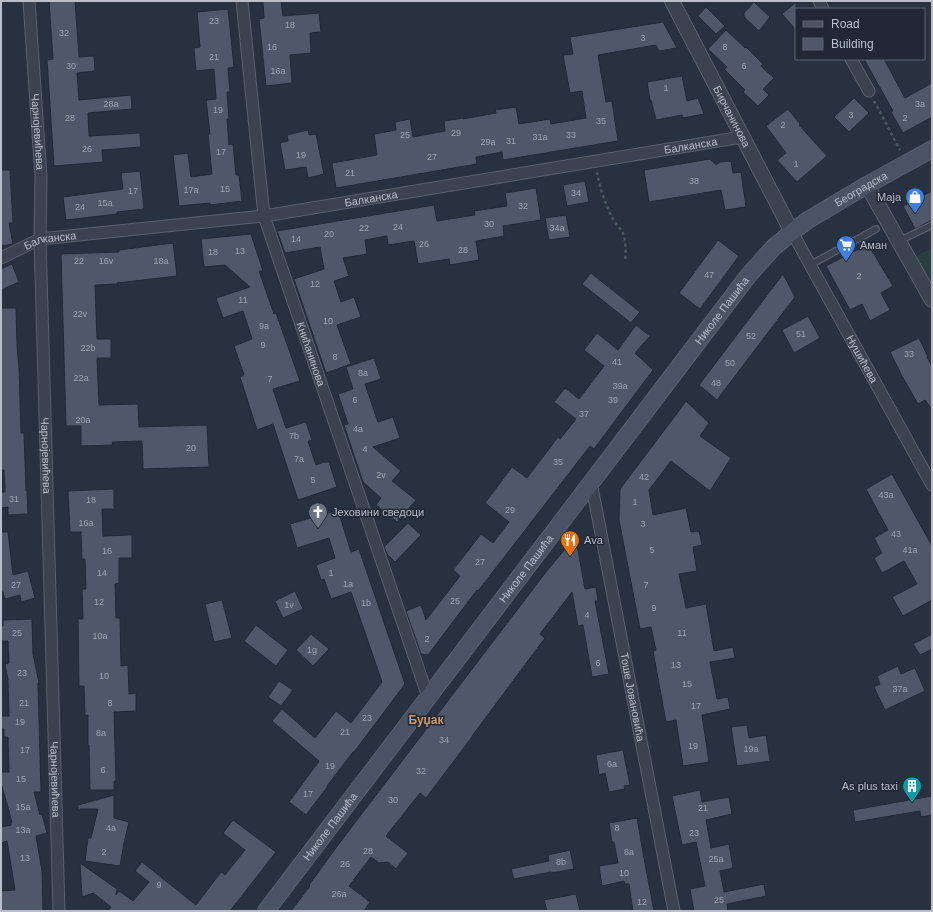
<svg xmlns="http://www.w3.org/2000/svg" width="933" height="912" viewBox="0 0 933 912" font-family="Helvetica,sans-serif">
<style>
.green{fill:#293e41}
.building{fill:#4e5869;stroke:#222a37}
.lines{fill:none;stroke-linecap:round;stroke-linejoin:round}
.service-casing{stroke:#59616d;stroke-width:8}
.minor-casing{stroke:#59616d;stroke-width:13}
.tertiary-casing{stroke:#59616d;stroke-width:16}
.secondary-casing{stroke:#59616d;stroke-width:18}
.path{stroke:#485b5e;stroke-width:2.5;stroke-dasharray:3 3;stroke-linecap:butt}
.service{stroke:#3b4350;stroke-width:5.5}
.minor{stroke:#3b4350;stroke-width:11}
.tertiary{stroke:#3b4350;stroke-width:14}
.secondary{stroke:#4a5363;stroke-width:16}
.labels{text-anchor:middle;stroke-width:3;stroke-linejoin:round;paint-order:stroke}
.number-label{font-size:9px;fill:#9ea5b2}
.street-label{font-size:11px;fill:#b8bfca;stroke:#202835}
.poi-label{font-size:11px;fill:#b8bfca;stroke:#202835;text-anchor:start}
.neighbourhood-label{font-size:12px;font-weight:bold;fill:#d09a6d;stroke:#202835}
</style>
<rect width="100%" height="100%" fill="#273140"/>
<path class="green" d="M 932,248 L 932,284 L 916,256 Z"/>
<path class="building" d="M 49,1 L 75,1 L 79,57 L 94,56 L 95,71 L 77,73 L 79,100 L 131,95 L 132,109 L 88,113 L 89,136 L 140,133 L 141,147 L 102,150 L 103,162 L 54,166 L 47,60 L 53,59 Z
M 263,1 L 281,1 L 283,16 L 319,13 L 321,32 L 310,33 L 311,53 L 290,55 L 292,83 L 266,86 L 259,19 L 264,18 Z
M 754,2 L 770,17 L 759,31 L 744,17 L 744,13 Z
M 796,2 L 796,30 L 782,14 Z
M 706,7 L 725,26 L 716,34 L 698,16 Z
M 228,9 L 234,67 L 228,68 L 230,92 L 227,92 L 229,119 L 227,119 L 229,145 L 233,144 L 236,175 L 239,175 L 242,201 L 210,205 L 210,203 L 179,206 L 173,155 L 188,153 L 191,177 L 212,174 L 208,134 L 210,134 L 206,100 L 216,99 L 214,69 L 196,71 L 194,48 L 200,47 L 197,12 Z
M 663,22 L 677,48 L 659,51 L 656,45 L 598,55 L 606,102 L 612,101 L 618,141 L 503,160 L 502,152 L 476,157 L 477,164 L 336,188 L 332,163 L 377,155 L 374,134 L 396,130 L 395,122 L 410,119 L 413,137 L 445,131 L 444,121 L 463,118 L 463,119 L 496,113 L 495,110 L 516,107 L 519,124 L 550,119 L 551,124 L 586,118 L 582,91 L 570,93 L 563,55 L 573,54 L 570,37 Z
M 726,30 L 745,48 L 746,47 L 763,64 L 761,66 L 774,78 L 763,89 L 769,95 L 758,106 L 743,92 L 745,90 L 724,69 L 727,67 L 708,49 Z
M 864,59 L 884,59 L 905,98 L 932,83 L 932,117 L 903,133 L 891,112 L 893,111 Z
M 682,76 L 687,101 L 698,98 L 704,114 L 683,118 L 682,115 L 656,120 L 651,100 L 650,100 L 647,82 Z
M 854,98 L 869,113 L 849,132 L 834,117 Z
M 788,109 L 800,124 L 799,125 L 827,156 L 797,182 L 777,160 L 786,153 L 766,126 Z
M 308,130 L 309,135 L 316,134 L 324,174 L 308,178 L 306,167 L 285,170 L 280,143 L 288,141 L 287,135 Z
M 710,159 L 716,165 L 720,162 L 731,161 L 733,173 L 741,172 L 746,207 L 725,210 L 721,190 L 649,202 L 644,170 Z
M 1,170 L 10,170 L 13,223 L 9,223 L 13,244 L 1,246 Z
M 140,171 L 144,209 L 117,212 L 117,214 L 66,220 L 63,197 L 123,189 L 121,173 Z
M 585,181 L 589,202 L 567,206 L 563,185 Z
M 536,188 L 541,220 L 503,226 L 504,236 L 476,241 L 479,260 L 450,265 L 449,259 L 418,264 L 414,241 L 388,245 L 387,236 L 365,240 L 367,254 L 343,258 L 349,276 L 334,281 L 341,302 L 354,297 L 361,317 L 337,325 L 351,364 L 326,373 L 294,279 L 324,269 L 320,247 L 285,253 L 277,231 L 434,205 L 437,221 L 475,215 L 474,211 L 507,206 L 505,193 Z
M 932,191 L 932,220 L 915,229 L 903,206 Z
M 566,215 L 570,237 L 549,240 L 545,218 Z
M 251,234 L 263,271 L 259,271 L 274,314 L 276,313 L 300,381 L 273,389 L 286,428 L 306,422 L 312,440 L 308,441 L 316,465 L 324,462 L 329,462 L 337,487 L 298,500 L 273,424 L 257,430 L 240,377 L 244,375 L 234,346 L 252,339 L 243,311 L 223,318 L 216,298 L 250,287 L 225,265 L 204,267 L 201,239 Z
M 718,240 L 739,256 L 700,309 L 679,293 Z
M 173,243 L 177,276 L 117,283 L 117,284 L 95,285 L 97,339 L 111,339 L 111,358 L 97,358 L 99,405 L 138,404 L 139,427 L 207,425 L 209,467 L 143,469 L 142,441 L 112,442 L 113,445 L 81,446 L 81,426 L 66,426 L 61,254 L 119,252 L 119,250 Z
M 868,244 L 893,286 L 881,293 L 890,310 L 870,321 L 862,304 L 850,310 L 826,266 Z
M 12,264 L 19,282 L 1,290 L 1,269 Z
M 591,273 L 640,312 L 631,323 L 582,284 Z
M 783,274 L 795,297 L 717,400 L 699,385 Z
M 1,308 L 16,308 L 17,346 L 19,368 L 21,433 L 24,433 L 26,491 L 27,491 L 28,514 L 8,515 L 8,507 L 1,508 L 1,492 L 5,492 L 4,470 L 1,470 Z
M 808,316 L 820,338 L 794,353 L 782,330 Z
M 636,325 L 650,336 L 635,353 L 653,370 L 594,449 L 590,446 L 509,551 L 478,591 L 477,590 L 428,655 L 421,654 L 406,611 L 421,605 L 426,620 L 460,576 L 453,570 L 481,534 L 493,543 L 509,522 L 485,503 L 512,467 L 527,478 L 558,437 L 560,439 L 576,419 L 554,402 L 565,388 L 579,399 L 604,366 L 584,350 L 597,333 L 618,350 Z
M 919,338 L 928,357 L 927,357 L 932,366 L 932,409 L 925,400 L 918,404 L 902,376 L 890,352 Z
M 374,358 L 381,379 L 365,384 L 378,422 L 393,417 L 400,438 L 373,447 L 401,471 L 392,481 L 416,500 L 397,522 L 376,505 L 381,498 L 363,482 L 344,425 L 348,424 L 338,394 L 353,389 L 346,367 Z
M 686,401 L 709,423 L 700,436 L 731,458 L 710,491 L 671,461 L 649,490 L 653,515 L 686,508 L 691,532 L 699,531 L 702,545 L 693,547 L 697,571 L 679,574 L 686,608 L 706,604 L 714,651 L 733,647 L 735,658 L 710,662 L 717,699 L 728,697 L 730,709 L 702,715 L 709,762 L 683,766 L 676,720 L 666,722 L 653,651 L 656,650 L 651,627 L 640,629 L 619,520 L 620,489 L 678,412 Z
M 892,474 L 932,546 L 932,600 L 903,616 L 892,597 L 917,584 L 904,561 L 882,573 L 874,558 L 882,553 L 874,538 L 888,530 L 866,489 Z
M 114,489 L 114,509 L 102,509 L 103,536 L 132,535 L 132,558 L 119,558 L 119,583 L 115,584 L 116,618 L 120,618 L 121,666 L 128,665 L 129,694 L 136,693 L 136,711 L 114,712 L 116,781 L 114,781 L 114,790 L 90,790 L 89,745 L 88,745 L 88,715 L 85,716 L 84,686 L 79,686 L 78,619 L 83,619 L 82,589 L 86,589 L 85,559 L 82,559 L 81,532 L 70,532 L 68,491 Z
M 338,510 L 351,552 L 359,549 L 405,684 L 354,752 L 353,752 L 327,786 L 328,786 L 306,815 L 289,802 L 319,761 L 272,721 L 282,709 L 315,738 L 336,711 L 351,723 L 382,682 L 351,592 L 331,599 L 324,579 L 321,580 L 316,565 L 335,558 L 329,538 L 297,548 L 290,524 Z
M 408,523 L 421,535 L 395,562 L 387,554 L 384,547 Z
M 1,532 L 8,532 L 13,575 L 28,571 L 35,598 L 21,602 L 20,595 L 5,599 L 3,592 L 1,592 Z
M 570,543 L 577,545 L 585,589 L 596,587 L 598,601 L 595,601 L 609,674 L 592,677 L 583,625 L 578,626 L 572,592 L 540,634 L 545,638 L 472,736 L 472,737 L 426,798 L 420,793 L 386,836 L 408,853 L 396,869 L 388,862 L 379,863 L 371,857 L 349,886 L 370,902 L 364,911 L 291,911 L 310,886 L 309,885 L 338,845 L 546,572 Z
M 295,591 L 303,609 L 283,618 L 275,601 Z
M 222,600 L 232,638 L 214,642 L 205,604 Z
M 32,619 L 33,654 L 39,683 L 38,683 L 41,792 L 34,792 L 40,815 L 42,814 L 47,833 L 36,836 L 42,871 L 43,911 L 1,911 L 1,891 L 15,890 L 7,841 L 1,843 L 1,827 L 11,825 L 11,823 L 12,822 L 2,786 L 1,786 L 1,772 L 9,772 L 8,737 L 4,737 L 4,729 L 1,729 L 1,716 L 9,716 L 8,680 L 5,664 L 9,663 L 8,641 L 1,641 L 1,626 L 3,626 L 3,620 Z
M 256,625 L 288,650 L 276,666 L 244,641 Z
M 311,634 L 329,649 L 313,666 L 296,650 Z
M 932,634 L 932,649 L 920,655 L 913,644 Z
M 898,666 L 901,674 L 915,668 L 925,691 L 885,710 L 874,687 L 880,684 L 877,676 Z
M 279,681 L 293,690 L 281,706 L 268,697 Z
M 747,725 L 749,738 L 766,735 L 770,761 L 737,766 L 731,727 Z
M 623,750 L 630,785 L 624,786 L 625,789 L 609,792 L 605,773 L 599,775 L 596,755 Z
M 700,790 L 702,802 L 729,797 L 732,814 L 706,820 L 711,848 L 729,844 L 733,868 L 720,871 L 724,892 L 764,884 L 766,896 L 727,904 L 728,911 L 694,911 L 690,889 L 705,886 L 696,842 L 682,845 L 672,796 Z
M 114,795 L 114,818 L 129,822 L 124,843 L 120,866 L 85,861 L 88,838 L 91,838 L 98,809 L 78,809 L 78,805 Z
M 932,796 L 932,815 L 921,817 L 920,811 L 855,822 L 853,810 Z
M 637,818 L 644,858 L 654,911 L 633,911 L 629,884 L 625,884 L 624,881 L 602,886 L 599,866 L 618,863 L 614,842 L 612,842 L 609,823 Z
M 233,820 L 276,852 L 230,911 L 108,911 L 111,907 L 93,893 L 82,897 L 80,863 L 117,889 L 116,895 L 119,891 L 133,901 L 149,882 L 135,871 L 142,862 L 196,905 L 221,872 L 225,875 L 245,850 L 223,833 Z
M 570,850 L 574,869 L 551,873 L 551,872 L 514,879 L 511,869 L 549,861 L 548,855 Z
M 576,894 L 580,911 L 547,911 L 544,900 Z"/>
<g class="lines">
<defs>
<path id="service" d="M 899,241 L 932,225
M 810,265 L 876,229"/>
<g id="minor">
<path id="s1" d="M 29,1 L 41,177 L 40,239 L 59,911"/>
<path id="s2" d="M 242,1 L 264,216 L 428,697"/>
<path d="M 819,1 L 823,9"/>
<path d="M 851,59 L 869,91"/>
<path id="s3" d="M 792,232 L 932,485"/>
<path id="s4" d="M 1,258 L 40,239 L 264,216 L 742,137"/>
<path id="s5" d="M 591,482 L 674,911"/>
</g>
<g id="tertiary">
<path id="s6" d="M 672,1 L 792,232"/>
<path d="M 867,185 L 932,300"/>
</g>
<g id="secondary">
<path id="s7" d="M 266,911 L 748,276 L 773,248 L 792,232 L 808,220 L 867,185 L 932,149"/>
</g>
</defs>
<use href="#service" class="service-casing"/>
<use href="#minor" class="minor-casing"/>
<use href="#tertiary" class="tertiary-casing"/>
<use href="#secondary" class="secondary-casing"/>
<path class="path" d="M 874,101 L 900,150
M 597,172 C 600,188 605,204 613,219 C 615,223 619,227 622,231 C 626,238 626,254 625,261"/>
<use href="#service" class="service"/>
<use href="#minor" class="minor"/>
<use href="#tertiary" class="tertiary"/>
<use href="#secondary" class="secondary"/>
</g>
<defs>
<symbol id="shop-pin" viewBox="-11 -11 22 30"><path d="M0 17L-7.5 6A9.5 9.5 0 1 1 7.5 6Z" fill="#3f7fe0" stroke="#202835"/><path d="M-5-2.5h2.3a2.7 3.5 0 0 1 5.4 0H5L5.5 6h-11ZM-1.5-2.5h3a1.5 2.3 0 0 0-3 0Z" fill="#fff"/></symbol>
<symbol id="supermarket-pin" viewBox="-11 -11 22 30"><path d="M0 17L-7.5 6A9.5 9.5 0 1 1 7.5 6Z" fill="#3f7fe0" stroke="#202835"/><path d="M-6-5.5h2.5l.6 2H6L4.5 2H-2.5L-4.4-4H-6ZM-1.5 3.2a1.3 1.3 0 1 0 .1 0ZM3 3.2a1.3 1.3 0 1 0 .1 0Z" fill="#fff"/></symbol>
<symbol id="church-pin" viewBox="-11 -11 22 30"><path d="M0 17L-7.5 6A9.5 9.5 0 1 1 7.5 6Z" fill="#6b7280" stroke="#202835"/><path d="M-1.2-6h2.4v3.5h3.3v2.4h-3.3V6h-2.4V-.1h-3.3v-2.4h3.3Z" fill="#fff"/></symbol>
<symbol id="restaurant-pin" viewBox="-11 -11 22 30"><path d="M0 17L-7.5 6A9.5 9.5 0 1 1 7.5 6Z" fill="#e8710a" stroke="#202835"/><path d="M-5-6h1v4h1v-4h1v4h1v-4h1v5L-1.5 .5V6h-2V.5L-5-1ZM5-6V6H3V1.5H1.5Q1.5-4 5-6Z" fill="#fff"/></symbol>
<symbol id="building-pin" viewBox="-11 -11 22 30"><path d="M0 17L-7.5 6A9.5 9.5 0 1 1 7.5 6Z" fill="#0f9aa8" stroke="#202835"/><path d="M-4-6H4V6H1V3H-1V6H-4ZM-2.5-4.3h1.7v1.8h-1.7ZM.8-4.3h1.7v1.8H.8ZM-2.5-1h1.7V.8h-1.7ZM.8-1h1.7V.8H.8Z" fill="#fff"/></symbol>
</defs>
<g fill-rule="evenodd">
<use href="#shop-pin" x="904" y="186" width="22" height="30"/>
<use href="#supermarket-pin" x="835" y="234" width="22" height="30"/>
<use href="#church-pin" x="307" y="501" width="22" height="30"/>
<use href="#restaurant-pin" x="559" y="529" width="22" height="30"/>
<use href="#building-pin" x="901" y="775" width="22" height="30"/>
</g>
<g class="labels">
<g class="number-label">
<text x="214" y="24">23</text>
<text x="290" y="28">18</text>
<text x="64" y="36">32</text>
<text x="643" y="41">3</text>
<text x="272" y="50">16</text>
<text x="725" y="50">8</text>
<text x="214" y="60">21</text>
<text x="71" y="69">30</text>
<text x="744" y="69">6</text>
<text x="278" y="74">16a</text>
<text x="666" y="91">1</text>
<text x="111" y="107">28a</text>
<text x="920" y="107">3a</text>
<text x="218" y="113">19</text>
<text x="851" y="118">3</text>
<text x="70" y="121">28</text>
<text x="905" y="121">2</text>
<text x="601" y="124">35</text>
<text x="783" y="128">2</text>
<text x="456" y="136">29</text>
<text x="405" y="138">25</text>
<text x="571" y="138">33</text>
<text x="540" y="140">31a</text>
<text x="511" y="144">31</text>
<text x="488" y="145">29a</text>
<text x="87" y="152">26</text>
<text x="221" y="155">17</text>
<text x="301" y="158">19</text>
<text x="432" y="160">27</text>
<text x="796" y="167">1</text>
<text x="350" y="176">21</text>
<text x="694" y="184">38</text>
<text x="225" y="192">15</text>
<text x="191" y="193">17a</text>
<text x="133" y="194">17</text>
<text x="576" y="196">34</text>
<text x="105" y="206">15a</text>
<text x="523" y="209">32</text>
<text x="80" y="210">24</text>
<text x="489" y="227">30</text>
<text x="398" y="230">24</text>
<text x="364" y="231">22</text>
<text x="557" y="231">34a</text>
<text x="329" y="237">20</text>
<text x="296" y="242">14</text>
<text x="424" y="247">26</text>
<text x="463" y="253">28</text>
<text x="240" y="254">13</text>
<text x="213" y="255">18</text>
<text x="79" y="264">22</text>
<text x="106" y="264">16v</text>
<text x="161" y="264">18a</text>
<text x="709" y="278">47</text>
<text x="859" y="279">2</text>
<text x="315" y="287">12</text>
<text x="243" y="303">11</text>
<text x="80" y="317">22v</text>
<text x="328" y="324">10</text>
<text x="264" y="329">9a</text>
<text x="801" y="337">51</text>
<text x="751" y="339">52</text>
<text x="263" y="348">9</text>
<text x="88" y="351">22b</text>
<text x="909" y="357">33</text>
<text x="335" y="360">8</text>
<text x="617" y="365">41</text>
<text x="730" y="366">50</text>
<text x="363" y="376">8a</text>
<text x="81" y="381">22a</text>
<text x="270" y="382">7</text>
<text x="716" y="386">48</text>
<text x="620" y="389">39a</text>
<text x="355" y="403">6</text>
<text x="613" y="403">39</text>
<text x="584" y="417">37</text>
<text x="83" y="423">20a</text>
<text x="358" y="432">4a</text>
<text x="294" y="439">7b</text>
<text x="191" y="451">20</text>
<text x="365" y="452">4</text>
<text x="299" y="462">7a</text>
<text x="558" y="465">35</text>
<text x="381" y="478">2v</text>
<text x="644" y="480">42</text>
<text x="313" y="483">5</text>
<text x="886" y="498">43a</text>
<text x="14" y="502">31</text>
<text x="91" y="503">18</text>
<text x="635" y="505">1</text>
<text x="510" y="513">29</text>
<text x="86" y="526">16a</text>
<text x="643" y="527">3</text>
<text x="896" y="537">43</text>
<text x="652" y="553">5</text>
<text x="910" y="553">41a</text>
<text x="107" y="554">16</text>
<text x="480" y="565">27</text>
<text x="102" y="576">14</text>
<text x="331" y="576">1</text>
<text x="348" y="587">1a</text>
<text x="16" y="588">27</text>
<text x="646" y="588">7</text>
<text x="455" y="604">25</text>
<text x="99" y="605">12</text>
<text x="366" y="606">1b</text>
<text x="289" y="608">1v</text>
<text x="654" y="611">9</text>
<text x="587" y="618">4</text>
<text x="17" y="636">25</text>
<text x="682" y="636">11</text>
<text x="100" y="639">10a</text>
<text x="427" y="642">2</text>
<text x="312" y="653">1g</text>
<text x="598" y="666">6</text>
<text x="676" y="668">13</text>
<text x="22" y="676">23</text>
<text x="104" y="679">10</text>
<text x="687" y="687">15</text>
<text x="900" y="692">37a</text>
<text x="24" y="706">21</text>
<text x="110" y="706">8</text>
<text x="696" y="709">17</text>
<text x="367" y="721">23</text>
<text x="20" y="725">19</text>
<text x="345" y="735">21</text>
<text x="101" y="736">8a</text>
<text x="444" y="743">34</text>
<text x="693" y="749">19</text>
<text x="751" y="752">19a</text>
<text x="25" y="753">17</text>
<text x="612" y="767">6a</text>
<text x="330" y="769">19</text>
<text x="103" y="773">6</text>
<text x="421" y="774">32</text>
<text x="21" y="782">15</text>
<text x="308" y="797">17</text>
<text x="393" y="803">30</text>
<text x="23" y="810">15a</text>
<text x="703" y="811">21</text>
<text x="111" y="831">4a</text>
<text x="617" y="831">8</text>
<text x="23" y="833">13a</text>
<text x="694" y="836">23</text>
<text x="368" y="854">28</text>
<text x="104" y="855">2</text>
<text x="629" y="855">8a</text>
<text x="25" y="861">13</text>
<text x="716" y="862">25a</text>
<text x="561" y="865">8b</text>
<text x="345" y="867">26</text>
<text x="624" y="876">10</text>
<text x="159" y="888">9</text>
<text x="339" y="897">26a</text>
<text x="719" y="903">25</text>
<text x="642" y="905">12</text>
</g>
<g class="street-label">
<text dy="4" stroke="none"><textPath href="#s6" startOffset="130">Бирчанинова</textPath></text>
<text dy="4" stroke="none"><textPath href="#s1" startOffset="131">Чарнојевићева</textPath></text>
<text dy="4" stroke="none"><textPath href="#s4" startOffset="701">Балканска</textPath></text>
<text dy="4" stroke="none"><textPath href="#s7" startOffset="941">Београдска</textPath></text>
<text dy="4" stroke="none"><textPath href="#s4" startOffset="377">Балканска</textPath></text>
<text dy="4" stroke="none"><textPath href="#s4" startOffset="53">Балканска</textPath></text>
<text dy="4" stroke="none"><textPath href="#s7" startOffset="754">Николе Пашића</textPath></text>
<text dy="4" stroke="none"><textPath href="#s2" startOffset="362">Книћанинова</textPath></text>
<text dy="4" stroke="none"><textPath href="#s3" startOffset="145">Нушићева</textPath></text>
<text dy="4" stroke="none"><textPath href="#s1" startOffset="455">Чарнојевићева</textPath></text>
<text dy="4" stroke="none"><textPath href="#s7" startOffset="430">Николе Пашића</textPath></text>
<text dy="4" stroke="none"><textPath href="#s5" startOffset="219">Тоше Јовановића</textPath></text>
<text dy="4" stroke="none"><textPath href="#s1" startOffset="779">Чарнојевићева</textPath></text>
<text dy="4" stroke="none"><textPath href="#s7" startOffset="106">Николе Пашића</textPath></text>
</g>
<g class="poi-label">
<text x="901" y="201" text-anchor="end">Маја</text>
<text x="860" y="249">Аман</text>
<text x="332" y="516">Јеховини сведоци</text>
<text x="584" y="544">Ava</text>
<text x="898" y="790" text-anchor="end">As plus taxi</text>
</g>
<g class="neighbourhood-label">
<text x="426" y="724">Буџак</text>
</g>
</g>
<rect width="933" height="912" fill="none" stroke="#b8bfca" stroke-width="4"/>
<rect x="795" y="8" width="130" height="52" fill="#202835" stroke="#5d6471"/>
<rect x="803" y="21" width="20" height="6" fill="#4a5363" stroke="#5d6471"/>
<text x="831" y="28" font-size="12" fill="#b8bfca">Road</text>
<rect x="803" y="38" width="20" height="12" fill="#4e5869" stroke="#5d6471"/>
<text x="831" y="48" font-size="12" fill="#b8bfca">Building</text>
</svg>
